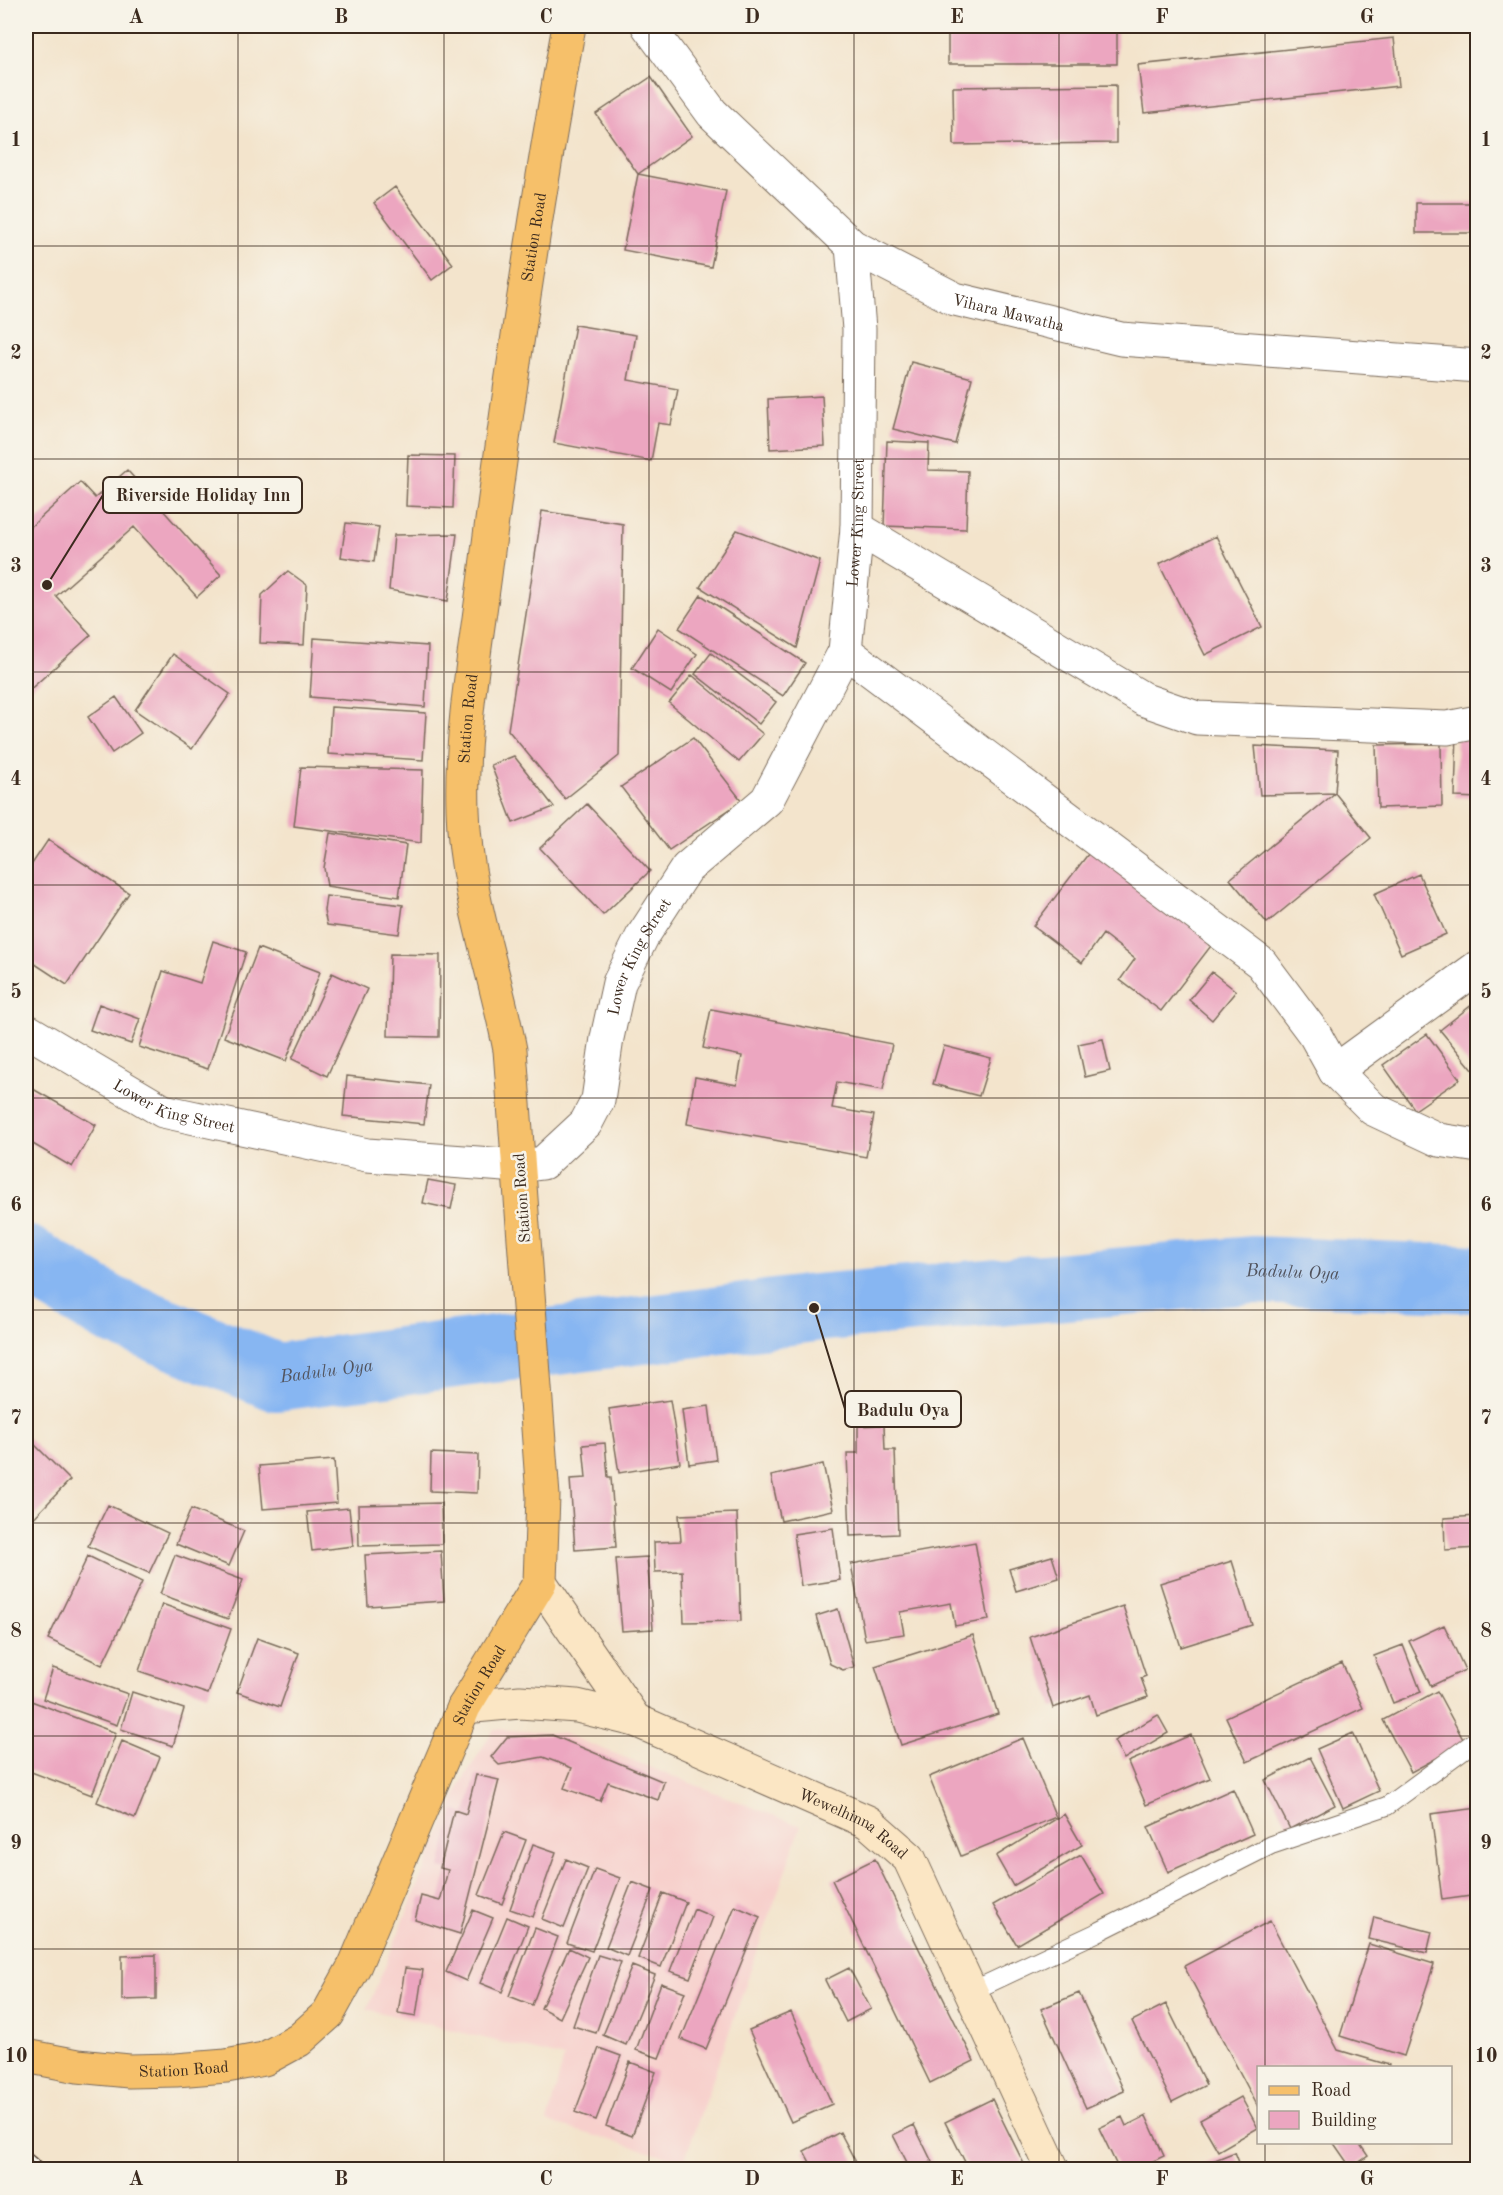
<svg xmlns="http://www.w3.org/2000/svg" width="1503" height="2195" viewBox="0 0 1503 2195" font-family="'Old Standard TT',serif">
<style>
.built{fill:#f7d0cc}
.lines{fill:none;stroke-linecap:round;stroke-linejoin:round}
.river{stroke:#87b6f2;stroke-width:68}
.building{fill:#eca6c0}
.lane-casing{stroke:#7b6b5b;stroke-width:20}
.street-casing{stroke:#7b6b5b;stroke-width:35}
.secondary-casing{stroke:#7b6b5b;stroke-width:35}
.primary-casing{stroke:#7b6b5b;stroke-width:35}
.lane{stroke:#fff;stroke-width:18}
.street{stroke:#fff;stroke-width:33}
.secondary{stroke:#fbe6c4;stroke-width:33}
.primary{stroke:#f6c06b;stroke-width:33}
.rail-casing{stroke:#3b2a1e;stroke-width:7}
.rail{stroke:#f7f3e8;stroke-width:4.5;stroke-dasharray:14;stroke-linecap:butt}
.grid{fill:none;stroke:#3b2a1e;stroke-width:1.5;stroke-opacity:0.55}
.labels{text-anchor:middle;stroke-width:5;stroke-linejoin:round;paint-order:stroke}
.street-label{font-size:16px;fill:#3b2a1e;stroke:#f7f3e8}
.water-label{font-size:18px;font-style:italic;fill:#52545e;stroke:#f7f3e8}
.leader{fill:none;stroke:#3b2a1e;stroke-width:2}
.callout-dot{fill:#3b2a1e;stroke:#f7f3e8;stroke-width:2}
.callout{fill:#f7f3e8;stroke:#3b2a1e;stroke-width:2}
.callout-label{font-size:18px;text-anchor:middle;font-weight:bold;fill:#3b2a1e}
.neatline{fill:none;stroke:#3b2a1e;stroke-width:2}
.grid-label{font-size:20px;text-anchor:middle;font-weight:bold;fill:#3b2a1e}
</style>
<rect width="100%" height="100%" fill="#f7f3e8"/>
<filter id="ink" filterUnits="userSpaceOnUse"><feTurbulence type="fractalNoise" baseFrequency=".0167" numOctaves="2"/><feDisplacementMap in="SourceGraphic" scale="12" xChannelSelector="R" yChannelSelector="G"/><feConvolveMatrix kernelMatrix="1 2 1 2 8 2 1 2 1" color-interpolation-filters="sRGB"/></filter>
<filter id="wash" filterUnits="userSpaceOnUse"><feTurbulence type="fractalNoise" baseFrequency=".008" numOctaves="4" result="noise"/><feDisplacementMap in="SourceGraphic" scale="24" xChannelSelector="R" yChannelSelector="G"/><feGaussianBlur stdDeviation="1.35" result="paint"/><feColorMatrix in="noise" values="0 0 0 0 0 0 0 0 0 0 0 0 0 0 0 0 0 1.4 0 .05"/><feComposite in="paint" operator="in"/></filter>
<g filter="url(#wash)">
<rect width="100%" height="100%" fill="#f3e4cc"/>
<path class="built" d="M 494,1729 L 564,1734 L 801,1826 L 684,2161 L 547,2122 L 564,2058 L 367,2009 L 461,1783 Z"/>
<g class="lines">
<path class="river" id="s1" d="M 26,1259 L 109,1309 L 276,1377 L 814,1308 L 1252,1270 L 1478,1279"/>
</g>
<g id="blocks">
<path class="building" d="M 948,26 L 1117,26 L 1117,64 L 948,64 Z
M 1394,38 L 1399,86 L 1144,113 L 1138,65 Z
M 651,77 L 692,136 L 638,174 L 596,114 Z
M 1116,85 L 1116,143 L 954,145 L 953,87 Z
M 638,174 L 726,191 L 711,267 L 623,250 Z
M 395,187 L 453,264 L 432,280 L 374,203 Z
M 1416,203 L 1478,203 L 1478,233 L 1416,233 Z
M 575,325 L 636,335 L 628,380 L 678,389 L 671,425 L 658,423 L 651,461 L 554,443 Z
M 911,362 L 972,378 L 955,444 L 893,429 Z
M 822,396 L 825,446 L 770,449 L 768,399 Z
M 887,441 L 929,443 L 928,470 L 968,471 L 966,529 L 884,526 Z
M 408,455 L 455,456 L 453,508 L 406,506 Z
M 127,470 L 221,575 L 197,597 L 134,527 L 56,596 L 91,635 L 26,693 L 26,531 L 80,482 L 95,498 Z
M 542,511 L 623,524 L 619,756 L 565,799 L 508,730 Z
M 346,523 L 379,527 L 374,562 L 341,557 Z
M 737,530 L 820,561 L 797,648 L 700,587 Z
M 457,534 L 448,601 L 389,590 L 394,535 Z
M 1216,536 L 1262,627 L 1205,655 L 1159,564 Z
M 288,571 L 307,585 L 304,645 L 260,643 L 262,595 Z
M 701,595 L 805,663 L 783,696 L 679,628 Z
M 658,628 L 697,654 L 671,693 L 632,668 Z
M 314,638 L 428,646 L 425,707 L 310,697 Z
M 711,653 L 776,702 L 759,724 L 695,674 Z
M 173,654 L 230,694 L 192,749 L 135,710 Z
M 692,675 L 763,734 L 739,762 L 669,703 Z
M 116,697 L 141,733 L 112,753 L 88,717 Z
M 331,707 L 426,713 L 423,760 L 328,754 Z
M 1457,731 L 1478,731 L 1478,798 L 1455,797 Z
M 693,738 L 742,801 L 669,850 L 621,787 Z
M 1441,744 L 1442,806 L 1378,808 L 1376,745 Z
M 1255,746 L 1338,750 L 1335,793 L 1260,795 Z
M 514,756 L 554,807 L 513,823 L 491,765 Z
M 301,767 L 423,770 L 421,843 L 294,826 Z
M 1335,793 L 1371,838 L 1267,923 L 1230,879 Z
M 587,804 L 650,871 L 603,915 L 540,848 Z
M 330,833 L 406,845 L 399,897 L 327,886 L 324,868 Z
M 48,840 L 129,893 L 67,985 L 26,958 L 26,873 Z
M 1092,849 L 1214,942 L 1161,1011 L 1120,980 L 1135,959 L 1103,934 L 1082,963 L 1033,926 Z
M 1419,874 L 1446,934 L 1401,954 L 1374,894 Z
M 326,896 L 403,905 L 399,934 L 327,925 L 324,911 Z
M 213,941 L 246,952 L 208,1069 L 139,1047 L 163,971 L 200,983 Z
M 258,948 L 320,972 L 286,1061 L 224,1037 Z
M 390,954 L 440,955 L 439,1037 L 388,1036 Z
M 1212,972 L 1236,991 L 1212,1020 L 1189,1000 Z
M 332,973 L 367,989 L 327,1076 L 292,1059 Z
M 1478,1000 L 1478,1076 L 1440,1030 Z
M 99,1004 L 140,1019 L 131,1044 L 90,1030 Z
M 711,1009 L 892,1044 L 883,1090 L 837,1082 L 832,1108 L 874,1115 L 866,1157 L 687,1124 L 695,1077 L 737,1085 L 742,1056 L 703,1048 Z
M 1427,1034 L 1460,1079 L 1415,1110 L 1383,1065 Z
M 1103,1039 L 1110,1071 L 1085,1077 L 1078,1044 Z
M 944,1046 L 991,1058 L 979,1096 L 933,1084 Z
M 347,1076 L 429,1085 L 424,1124 L 343,1116 Z
M 26,1085 L 96,1125 L 72,1167 L 26,1140 Z
M 428,1180 L 456,1185 L 451,1209 L 423,1203 Z
M 670,1400 L 680,1463 L 619,1473 L 609,1409 Z
M 709,1406 L 716,1460 L 689,1464 L 682,1410 Z
M 884,1425 L 885,1450 L 895,1450 L 898,1534 L 850,1536 L 847,1453 L 858,1453 L 858,1426 Z
M 26,1436 L 70,1480 L 26,1526 Z
M 605,1443 L 608,1477 L 611,1477 L 616,1547 L 575,1550 L 570,1479 L 586,1478 L 583,1445 Z
M 431,1453 L 478,1455 L 477,1493 L 430,1491 Z
M 334,1460 L 337,1503 L 263,1509 L 259,1466 Z
M 823,1464 L 833,1510 L 781,1521 L 771,1476 Z
M 441,1503 L 442,1544 L 359,1546 L 358,1505 Z
M 108,1505 L 168,1533 L 149,1573 L 88,1546 Z
M 349,1508 L 353,1546 L 312,1551 L 307,1512 Z
M 191,1509 L 244,1531 L 229,1566 L 176,1544 Z
M 737,1513 L 741,1621 L 684,1622 L 682,1571 L 655,1572 L 654,1542 L 681,1541 L 679,1515 Z
M 1478,1516 L 1478,1548 L 1445,1550 L 1444,1518 Z
M 833,1528 L 840,1580 L 801,1586 L 794,1534 Z
M 975,1542 L 989,1620 L 955,1626 L 951,1603 L 900,1612 L 904,1634 L 865,1640 L 851,1564 Z
M 441,1551 L 444,1601 L 368,1606 L 365,1555 Z
M 175,1555 L 243,1580 L 228,1619 L 160,1594 Z
M 88,1556 L 142,1582 L 102,1665 L 48,1639 Z
M 1052,1556 L 1059,1578 L 1016,1591 L 1009,1569 Z
M 647,1557 L 653,1629 L 622,1631 L 616,1559 Z
M 1232,1561 L 1252,1625 L 1181,1647 L 1160,1583 Z
M 162,1604 L 231,1629 L 208,1694 L 139,1671 Z
M 1123,1606 L 1146,1676 L 1141,1678 L 1148,1697 L 1096,1715 L 1090,1695 L 1053,1708 L 1030,1637 Z
M 838,1609 L 854,1667 L 843,1670 L 830,1664 L 816,1616 Z
M 1444,1625 L 1465,1670 L 1431,1686 L 1409,1641 Z
M 973,1635 L 998,1714 L 901,1745 L 875,1666 Z
M 257,1638 L 299,1653 L 280,1707 L 237,1692 Z
M 1403,1645 L 1421,1692 L 1393,1703 L 1374,1656 Z
M 1342,1663 L 1363,1708 L 1247,1762 L 1226,1717 Z
M 53,1668 L 128,1694 L 117,1725 L 43,1699 Z
M 1437,1691 L 1465,1743 L 1411,1772 L 1383,1720 Z
M 132,1692 L 184,1709 L 173,1746 L 121,1729 Z
M 26,1699 L 116,1733 L 92,1795 L 26,1770 Z
M 1158,1715 L 1168,1733 L 1124,1759 L 1114,1741 Z
M 1353,1733 L 1379,1791 L 1343,1808 L 1317,1749 Z
M 552,1735 L 664,1782 L 658,1800 L 608,1782 L 600,1801 L 564,1788 L 572,1768 L 543,1757 L 499,1765 L 491,1757 L 507,1737 Z
M 1191,1735 L 1210,1778 L 1146,1805 L 1128,1762 Z
M 1023,1738 L 1056,1817 L 961,1856 L 929,1777 Z
M 122,1741 L 160,1757 L 135,1818 L 97,1802 Z
M 1310,1757 L 1335,1805 L 1290,1829 L 1265,1780 Z
M 476,1775 L 499,1780 L 460,1934 L 415,1920 L 421,1896 L 440,1901 L 448,1870 L 440,1868 L 454,1810 L 466,1814 Z
M 1233,1789 L 1253,1834 L 1168,1872 L 1148,1827 Z
M 1478,1808 L 1478,1895 L 1442,1900 L 1431,1814 Z
M 1064,1814 L 1082,1845 L 1013,1886 L 996,1856 Z
M 504,1832 L 526,1840 L 502,1904 L 479,1895 Z
M 533,1844 L 556,1852 L 533,1917 L 510,1909 Z
M 1081,1855 L 1104,1894 L 1017,1945 L 993,1905 Z
M 566,1859 L 588,1868 L 564,1928 L 542,1919 Z
M 875,1859 L 974,2061 L 930,2083 L 832,1880 Z
M 595,1869 L 620,1878 L 592,1951 L 567,1943 Z
M 632,1882 L 653,1890 L 627,1956 L 606,1947 Z
M 663,1893 L 686,1902 L 661,1967 L 638,1958 Z
M 735,1906 L 760,1917 L 706,2049 L 681,2039 Z
M 694,1909 L 713,1917 L 690,1978 L 670,1971 Z
M 473,1910 L 493,1918 L 466,1981 L 446,1972 Z
M 507,1917 L 528,1926 L 502,1992 L 480,1983 Z
M 1374,1917 L 1432,1932 L 1427,1953 L 1369,1939 Z
M 1270,1921 L 1338,2050 L 1389,2065 L 1388,2068 L 1258,2068 L 1258,2107 L 1184,1966 Z
M 535,1928 L 558,1937 L 532,2005 L 509,1996 Z
M 1369,1944 L 1434,1964 L 1404,2056 L 1340,2036 Z
M 569,1948 L 588,1957 L 560,2018 L 541,2008 Z
M 156,1955 L 156,1999 L 122,2000 L 122,1956 Z
M 598,1955 L 621,1962 L 596,2033 L 573,2026 Z
M 632,1966 L 655,1975 L 626,2045 L 603,2035 Z
M 405,1968 L 423,1970 L 416,2016 L 398,2013 Z
M 849,1968 L 871,2009 L 846,2022 L 825,1980 Z
M 661,1983 L 685,1992 L 659,2058 L 636,2050 Z
M 1079,1993 L 1124,2091 L 1086,2108 L 1041,2009 Z
M 1166,2004 L 1206,2085 L 1172,2102 L 1132,2021 Z
M 791,2012 L 832,2104 L 791,2122 L 749,2030 Z
M 599,2048 L 621,2056 L 596,2120 L 575,2112 Z
M 630,2062 L 656,2072 L 632,2136 L 606,2126 Z
M 1241,2097 L 1258,2128 L 1218,2151 L 1200,2120 Z
M 992,2099 L 1027,2170 L 969,2170 L 945,2122 Z
M 1146,2116 L 1164,2156 L 1145,2165 L 1147,2170 L 1119,2170 L 1099,2128 L 1122,2117 L 1126,2126 Z
M 914,2125 L 932,2162 L 917,2170 L 911,2170 L 893,2135 Z
M 840,2132 L 860,2170 L 814,2170 L 804,2151 Z
M 1333,2142 L 1367,2142 L 1361,2146 L 1368,2156 L 1351,2168 Z
M 1235,2152 L 1242,2170 L 1201,2170 L 1200,2166 Z"/>
</g>
</g>
<g filter="url(#ink)">
<use href="#blocks" fill-opacity="0" stroke="#7b6b5b" stroke-width="1.5"/>
<g class="lines">
<defs>
<path id="lane" d="M 970,1992 L 1096,1933 L 1271,1845 L 1387,1806 L 1478,1739"/>
<g id="street">
<path id="s2" d="M 648,26 L 712,113 L 852,246 L 955,299 L 1121,339 L 1478,366"/>
<path d="M 857,528 L 1145,700 L 1197,718 L 1447,728 L 1478,722"/>
<path d="M 845,651 L 1261,963 L 1315,1035 L 1335,1071 L 1373,1109 L 1439,1140 L 1478,1146"/>
<path id="s3" d="M 26,1030 L 163,1111 L 367,1155 L 519,1166 L 543,1163 L 586,1123 L 598,1100 L 607,1038 L 619,983 L 642,937 L 687,868 L 767,800 L 845,651 L 857,528 L 859,329 L 852,246"/>
<path d="M 1335,1071 L 1478,967"/>
</g>
<g id="secondary">
<path id="s4" d="M 540,1582 L 635,1720 L 868,1822 L 909,1858 L 1053,2170"/>
<path d="M 464,1707 L 520,1702 L 577,1706 L 635,1720"/>
</g>
<g id="primary">
<path id="s5" d="M 26,2056 L 78,2066 L 129,2071 L 176,2070 L 226,2066 L 264,2059 L 299,2040 L 328,2014 L 355,1965 L 464,1707 L 540,1582 L 543,1496 L 510,1050 C 495,970 465,892 463,810 C 460,726 478,635 488,551 C 511,375 537,200 569,26"/>
</g>
</defs>
<use href="#lane" class="lane-casing"/>
<use href="#street" class="street-casing"/>
<use href="#secondary" class="secondary-casing"/>
<use href="#primary" class="primary-casing"/>
<use href="#lane" class="lane"/>
<use href="#street" class="street"/>
<use href="#secondary" class="secondary"/>
<use href="#primary" class="primary"/>
<defs>
<path id="rail" d="M 26,2154 L 45,2170"/>
</defs>
<use href="#rail" class="rail-casing"/>
<use href="#rail" class="rail"/>
</g>
</g>
<path class="grid" d="M 238,26 L 238,2170M 444,26 L 444,2170M 649,26 L 649,2170M 854,26 L 854,2170M 1059,26 L 1059,2170M 1265,26 L 1265,2068M 26,246 L 1478,246M 26,459 L 1478,459M 26,672 L 1478,672M 26,885 L 1478,885M 26,1098 L 1478,1098M 26,1310 L 1478,1310M 26,1523 L 1478,1523M 26,1736 L 1478,1736M 26,1949 L 1478,1949M 1265,2142 L 1265,2170"/>
<g class="labels">
<g class="street-label">
<text dy="6" stroke="none"><textPath href="#s5" startOffset="2157">Station Road</textPath></text>
<text dy="6" stroke="none"><textPath href="#s2" startOffset="472">Vihara Mawatha</textPath></text>
<text dy="6" stroke="none"><textPath href="#s3" startOffset="1284">Lower King Street</textPath></text>
<text dy="6" stroke="none"><textPath href="#s5" startOffset="1671">Station Road</textPath></text>
<text dy="6" stroke="none"><textPath href="#s3" startOffset="780">Lower King Street</textPath></text>
<text dy="6" stroke="none"><textPath href="#s3" startOffset="168">Lower King Street</textPath></text>
<text transform="translate(521 1198) rotate(-94)" y="6">Station Road</text>
<text dy="6" stroke="none"><textPath href="#s5" startOffset="681">Station Road</textPath></text>
<text dy="6" stroke="none"><textPath href="#s4" startOffset="410">Wewelhinna Road</textPath></text>
<text dy="6" stroke="none"><textPath href="#s5" startOffset="159">Station Road</textPath></text>
</g>
<g class="water-label">
<text dy="6" stroke="none"><textPath href="#s1" startOffset="1300">Badulu Oya</textPath></text>
<text dy="6" stroke="none"><textPath href="#s1" startOffset="328">Badulu Oya</textPath></text>
</g>
</g>
<path class="leader" d="M47 585L103 495M814 1308L845 1409"/>
<g class="callout-dot">
<circle cx="47" cy="585" r="6"/>
<circle cx="814" cy="1308" r="6"/>
</g>
<g class="callout">
<rect x="103" y="477" width="199" height="36" rx="6"/>
<rect x="845" y="1391" width="116" height="36" rx="6"/>
</g>
<g class="callout-label">
<text x="203" y="501">Riverside Holiday Inn</text>
<text x="903" y="1416">Badulu Oya</text>
</g>
<rect width="1503" height="2195" fill="none" stroke="#f7f3e8" stroke-width="66"/>
<rect x="1257" y="2066" width="195" height="78" fill="#f7f3e8" stroke="#aca397" stroke-width="1.5"/>
<rect x="1269" y="2086" width="30" height="9" fill="#f6c06b" stroke="#aca397" stroke-width="1.5"/>
<text x="1311" y="2096" font-size="18" fill="#3b2a1e">Road</text>
<rect x="1269" y="2111" width="30" height="18" fill="#eca6c0" stroke="#aca397" stroke-width="1.5"/>
<text x="1311" y="2126" font-size="18" fill="#3b2a1e">Building</text>
<rect x="33" y="33" width="1437" height="2129" class="neatline"/>
<g class="grid-label">
<text x="136" y="23">A</text>
<text x="341" y="23">B</text>
<text x="546" y="23">C</text>
<text x="752" y="23">D</text>
<text x="957" y="23">E</text>
<text x="1162" y="23">F</text>
<text x="1367" y="23">G</text>
<text x="16" y="146">1</text>
<text x="1486" y="146">1</text>
<text x="16" y="359">2</text>
<text x="1486" y="359">2</text>
<text x="16" y="572">3</text>
<text x="1486" y="572">3</text>
<text x="16" y="785">4</text>
<text x="1486" y="785">4</text>
<text x="16" y="998">5</text>
<text x="1486" y="998">5</text>
<text x="16" y="1211">6</text>
<text x="1486" y="1211">6</text>
<text x="16" y="1424">7</text>
<text x="1486" y="1424">7</text>
<text x="16" y="1637">8</text>
<text x="1486" y="1637">8</text>
<text x="16" y="1849">9</text>
<text x="1486" y="1849">9</text>
<text x="16" y="2062">10</text>
<text x="1486" y="2062">10</text>
<text x="136" y="2185">A</text>
<text x="341" y="2185">B</text>
<text x="546" y="2185">C</text>
<text x="752" y="2185">D</text>
<text x="957" y="2185">E</text>
<text x="1162" y="2185">F</text>
<text x="1367" y="2185">G</text>
</g>
</svg>
